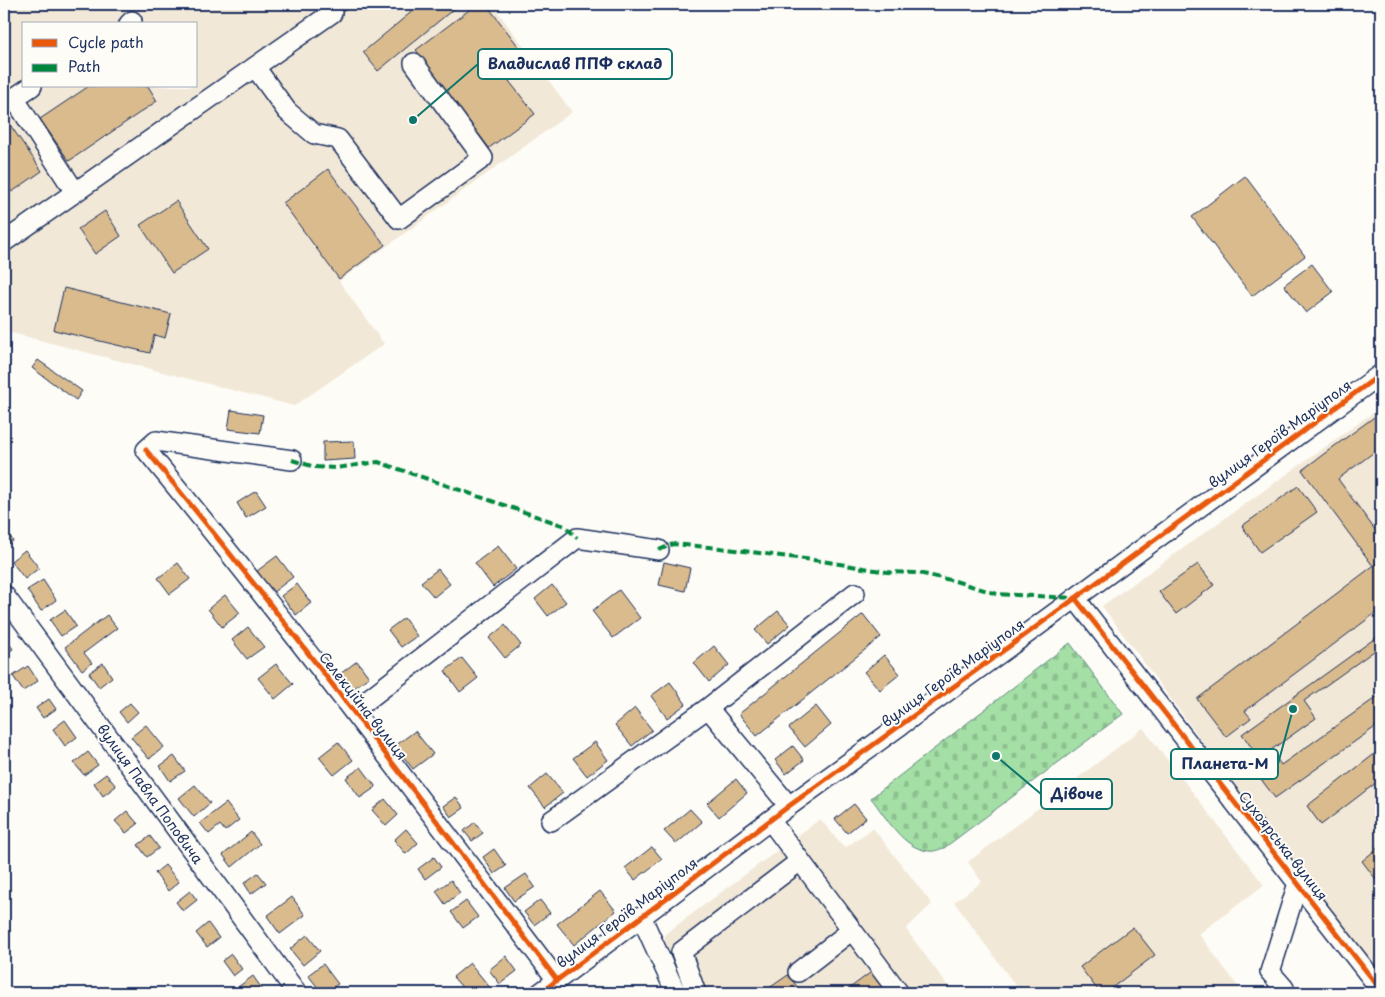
<svg xmlns="http://www.w3.org/2000/svg" width="1385" height="997" viewBox="0 0 1385 997" font-family="'Playpen Sans',sans-serif">
<style>
.built{fill:#f2e8d7;fill-rule:evenodd}
.cemetery{fill:url(#cemetery-stones);stroke:#608782}
.building{fill:#d9bb8d;stroke:#1b2f5e}
.lines{fill:none;stroke-linecap:round;stroke-linejoin:round}
.minor-casing{stroke:#1b2f5e;stroke-width:22}
.minor{stroke:#fdfcf7;stroke-width:19}
.quiet{stroke:#00873e;stroke-width:4;stroke-dasharray:8 4;stroke-linecap:butt}
.cycleway-casing{stroke:#fdfcf7;stroke-width:8}
.cycleway{stroke:#e8590c;stroke-width:5}
.labels{text-anchor:middle;stroke-width:4;stroke-linejoin:round;paint-order:stroke}
.street-label{font-size:14px;fill:#1b2f5e;stroke:#fdfcf7}
.leader{fill:none;stroke:#0f766e;stroke-width:2}
.callout-dot{fill:#0f766e;stroke:#fdfcf7;stroke-width:2}
.callout{fill:#fdfcf7;stroke:#0f766e;stroke-width:2}
.callout-label{font-size:15px;text-anchor:middle;font-weight:bold;fill:#1b2f5e}
</style>
<defs>
<pattern id="cemetery-stones" width="16" height="16" patternUnits="userSpaceOnUse" patternTransform="scale(1.25)"><rect width="16" height="16" fill="#a4dfa5"/><path d="M2 7V4a2 2 0 0 1 4 0v3zM10 15v-3a2 2 0 0 1 4 0v3z" fill="#8dc090"/></pattern>
</defs>
<rect width="100%" height="100%" fill="#fdfcf7"/>
<filter id="ink" filterUnits="userSpaceOnUse"><feTurbulence type="fractalNoise" baseFrequency=".02" numOctaves="2"/><feDisplacementMap in="SourceGraphic" scale="10" xChannelSelector="R" yChannelSelector="G"/><feConvolveMatrix kernelMatrix="1 2 1 2 8 2 1 2 1" color-interpolation-filters="sRGB"/></filter>
<g filter="url(#ink)">
<path class="built" d="M 4,4 L 492,4 L 572,112 L 339,281 L 384,344 L 294,406 L 4,331 ZM 24,24 L 196,24 L 196,86 L 24,86 Z
M 1381,407 L 1381,983 L 1102,606 Z
M 1143,728 L 1264,885 L 1199,934 L 1243,993 L 1021,993 L 954,902 L 982,882 L 968,862 Z
M 820,819 L 845,848 L 873,828 L 932,904 L 906,929 L 953,993 L 685,993 L 665,941 L 665,934 Z"/>
<path class="cemetery" d="M 1070,643 L 1123,714 L 944,848 C 940,849 934,852 929,851 C 903,849 886,817 871,798 Z"/>
<path class="building" d="M 330,4 L 354,4 L 338,15 Z
M 421,4 L 453,4 L 456,7 L 378,71 L 363,52 Z
M 477,4 L 486,4 L 532,64 L 509,81 L 535,114 L 489,148 L 416,50 Z
M 89,86 L 148,86 L 157,101 L 69,161 L 40,119 Z
M 4,116 L 42,171 L 12,192 L 4,181 Z
M 328,169 L 385,245 L 339,279 L 283,203 Z
M 1245,176 L 1305,256 L 1252,296 L 1192,217 Z
M 176,201 L 208,249 L 172,273 L 140,225 Z
M 105,211 L 121,236 L 95,254 L 78,229 Z
M 1312,264 L 1333,292 L 1306,313 L 1284,285 Z
M 64,288 L 171,314 L 165,338 L 154,335 L 150,353 L 54,330 Z
M 38,360 L 82,391 L 76,400 L 32,368 Z
M 231,410 L 263,415 L 260,433 L 228,429 Z
M 1381,412 L 1381,447 L 1338,479 L 1381,538 L 1381,560 L 1373,566 L 1302,470 Z
M 354,441 L 355,459 L 323,461 L 323,442 Z
M 1298,486 L 1317,512 L 1260,552 L 1242,526 Z
M 256,491 L 266,506 L 246,518 L 237,503 Z
M 4,526 L 13,541 L 4,546 Z
M 498,546 L 516,569 L 493,587 L 475,563 Z
M 25,550 L 39,568 L 25,579 L 11,561 Z
M 277,556 L 293,577 L 272,593 L 257,571 Z
M 1381,560 L 1381,609 L 1245,711 L 1251,718 L 1226,737 L 1197,699 Z
M 664,562 L 690,568 L 685,591 L 659,585 Z
M 178,563 L 190,579 L 170,594 L 158,578 Z
M 1198,564 L 1214,585 L 1176,614 L 1159,592 Z
M 438,569 L 450,584 L 434,597 L 421,582 Z
M 43,580 L 56,600 L 41,611 L 27,590 Z
M 297,584 L 311,603 L 296,615 L 281,596 Z
M 552,585 L 566,602 L 548,616 L 535,599 Z
M 619,590 L 640,618 L 613,638 L 592,611 Z
M 225,595 L 240,613 L 222,627 L 208,609 Z
M 65,610 L 76,626 L 61,636 L 50,620 Z
M 778,611 L 790,625 L 767,644 L 755,630 Z
M 863,614 L 881,637 L 757,736 L 739,714 Z
M 107,615 L 117,628 L 84,653 L 92,663 L 82,670 L 65,647 Z
M 404,618 L 417,636 L 401,647 L 388,630 Z
M 505,625 L 521,645 L 505,658 L 489,638 Z
M 248,627 L 264,647 L 247,659 L 232,640 Z
M 1381,634 L 1381,646 L 1304,701 L 1316,718 L 1271,750 L 1281,765 L 1381,694 L 1381,723 L 1275,798 L 1252,767 L 1261,761 L 1242,734 Z
M 4,636 L 13,649 L 4,655 Z
M 714,646 L 729,665 L 709,682 L 694,663 Z
M 884,655 L 900,674 L 880,690 L 864,672 Z
M 462,658 L 478,678 L 460,692 L 445,671 Z
M 357,661 L 369,677 L 347,693 L 335,678 Z
M 103,663 L 112,677 L 99,687 L 89,673 Z
M 276,664 L 293,684 L 275,699 L 258,678 Z
M 28,666 L 38,681 L 23,691 L 13,676 Z
M 670,682 L 686,704 L 667,718 L 651,696 Z
M 49,699 L 56,709 L 43,718 L 36,708 Z
M 130,703 L 138,712 L 127,722 L 119,712 Z
M 816,706 L 831,725 L 805,747 L 789,728 Z
M 635,708 L 652,730 L 632,746 L 615,725 Z
M 65,720 L 77,737 L 65,746 L 53,729 Z
M 146,725 L 164,747 L 149,759 L 131,737 Z
M 415,731 L 433,754 L 413,769 L 395,746 Z
M 338,742 L 353,760 L 334,775 L 319,757 Z
M 595,742 L 608,760 L 587,776 L 573,758 Z
M 793,746 L 804,760 L 786,774 L 775,760 Z
M 1381,749 L 1381,779 L 1321,825 L 1307,806 Z
M 88,752 L 98,765 L 84,775 L 74,763 Z
M 174,756 L 185,771 L 170,781 L 160,766 Z
M 361,767 L 376,787 L 360,798 L 346,778 Z
M 106,774 L 116,786 L 103,796 L 94,783 Z
M 547,774 L 563,793 L 545,807 L 530,788 Z
M 736,779 L 747,793 L 719,817 L 707,803 Z
M 195,785 L 210,803 L 194,817 L 179,798 Z
M 456,797 L 464,808 L 451,817 L 443,806 Z
M 385,799 L 398,815 L 386,826 L 372,810 Z
M 226,803 L 239,820 L 225,831 L 220,825 L 209,834 L 200,823 Z
M 854,804 L 866,818 L 847,833 L 835,819 Z
M 690,809 L 702,822 L 676,844 L 664,831 Z
M 127,811 L 138,824 L 126,833 L 115,821 Z
M 475,822 L 483,833 L 472,841 L 464,831 Z
M 406,829 L 418,843 L 406,854 L 394,840 Z
M 251,832 L 260,844 L 232,867 L 223,855 Z
M 150,836 L 159,848 L 147,857 L 138,845 Z
M 1380,846 L 1381,847 L 1381,886 L 1362,861 Z
M 652,847 L 662,859 L 635,880 L 625,868 Z
M 494,849 L 506,866 L 494,874 L 483,857 Z
M 434,857 L 441,867 L 425,879 L 418,869 Z
M 165,865 L 179,882 L 168,891 L 155,873 Z
M 258,873 L 266,883 L 251,894 L 244,883 Z
M 526,874 L 535,887 L 514,901 L 505,888 Z
M 451,880 L 460,893 L 445,904 L 436,891 Z
M 190,891 L 197,900 L 183,911 L 176,902 Z
M 600,891 L 616,911 L 574,945 L 557,924 Z
M 292,897 L 305,915 L 280,934 L 267,916 Z
M 540,900 L 550,913 L 534,925 L 524,912 Z
M 466,901 L 478,917 L 463,928 L 451,912 Z
M 208,923 L 219,938 L 207,947 L 196,933 Z
M 1133,927 L 1155,955 L 1105,993 L 1100,993 L 1080,967 Z
M 307,935 L 320,951 L 303,965 L 290,949 Z
M 231,954 L 242,969 L 233,976 L 222,961 Z
M 506,956 L 517,971 L 500,984 L 489,970 Z
M 470,963 L 492,990 L 488,993 L 467,993 L 453,977 Z
M 323,964 L 338,984 L 325,993 L 322,993 L 308,975 Z
M 874,970 L 888,989 L 883,993 L 843,993 Z
M 788,975 L 802,993 L 762,993 Z
M 253,976 L 265,993 L 243,993 L 238,987 Z"/>
<g class="lines">
<defs>
<path id="minor" d="M 129,24 L 132,21
M 255,67 L 287,111 L 314,134 L 338,139 L 399,219 L 483,158 L 414,63
M 32,86 L 14,98 L 75,192
M 4,242 L 332,13
M 292,460 L 156,441 L 146,450 C 288,622 422,802 557,980
M 4,595 L 297,993
M 1075,598 L 1381,990
M 353,711 L 577,538 L 659,550
M 789,806 L 708,708 L 855,593
M 770,820 L 899,993
M 551,821 L 708,708
M 641,916 L 676,993
M 798,972 L 852,930
M 1284,988 L 1270,972 L 1298,883
M 540,993 L 789,806 L 1036,627 L 1381,374
M 696,993 L 681,952 L 800,861"/>
</defs>
<use href="#minor" class="minor-casing"/>
<use href="#minor" class="minor"/>
<path class="quiet" d="M 292,460 L 315,467 L 336,468 L 378,462 L 565,526 L 577,538
M 659,550 L 673,544 L 720,548 L 828,562 L 887,572 L 918,573 L 955,581 L 997,594 L 1073,598"/>
<defs>
<path id="cycleway" d="M 146,450 C 288,622 422,802 557,980
M 1075,598 L 1381,990
M 540,993 L 789,806 L 1036,627 L 1381,374"/>
</defs>
<use href="#cycleway" class="cycleway-casing"/>
<use href="#cycleway" class="cycleway"/>
</g>
</g>
<g class="labels">
<g class="street-label">
<text transform="translate(1280 434) rotate(-36)" y="5">вулиця Героїв Маріуполя</text>
<text transform="translate(953 673) rotate(-36)" y="5">вулиця Героїв Маріуполя</text>
<text transform="translate(363 706) rotate(52)" y="5">Селекційна вулиця</text>
<text transform="translate(150 794) rotate(54)" y="5">вулиця Павла Поповича</text>
<text transform="translate(1283 846) rotate(52)" y="5">Сухоярська вулиця</text>
<text transform="translate(627 913) rotate(-37)" y="5">вулиця Героїв Маріуполя</text>
</g>
</g>
<path class="leader" d="M413 120L478 64M1293 709L1278 764M996 756L1041 794"/>
<g class="callout-dot">
<circle cx="413" cy="120" r="5"/>
<circle cx="1293" cy="709" r="5"/>
<circle cx="996" cy="756" r="5"/>
</g>
<g class="callout">
<rect x="478" y="49" width="194" height="30" rx="5"/>
<rect x="1171" y="749" width="107" height="30" rx="5"/>
<rect x="1041" y="779" width="71" height="30" rx="5"/>
</g>
<g class="callout-label">
<text x="575" y="69">Владислав ППФ склад</text>
<text x="1225" y="769">Планета-М</text>
<text x="1077" y="799">Дівоче</text>
</g>
<rect width="1385" height="997" fill="none" stroke="#fdfcf7" stroke-width="20"/>
<rect x="10" y="10" width="1365" height="977" fill="none" stroke="#1b2f5e" stroke-width="2" filter="url(#ink)"/>
<rect x="22" y="22" width="175" height="65" fill="#fdfcf7" stroke="#a3aaba"/>
<rect x="32" y="39" width="25" height="8" fill="#e8590c" stroke="#a3aaba"/>
<text x="68" y="48" font-size="15" fill="#1b2f5e">Cycle path</text>
<rect x="32" y="64" width="25" height="8" fill="#00873e" stroke="#a3aaba"/>
<text x="68" y="72" font-size="15" fill="#1b2f5e">Path</text>
</svg>
